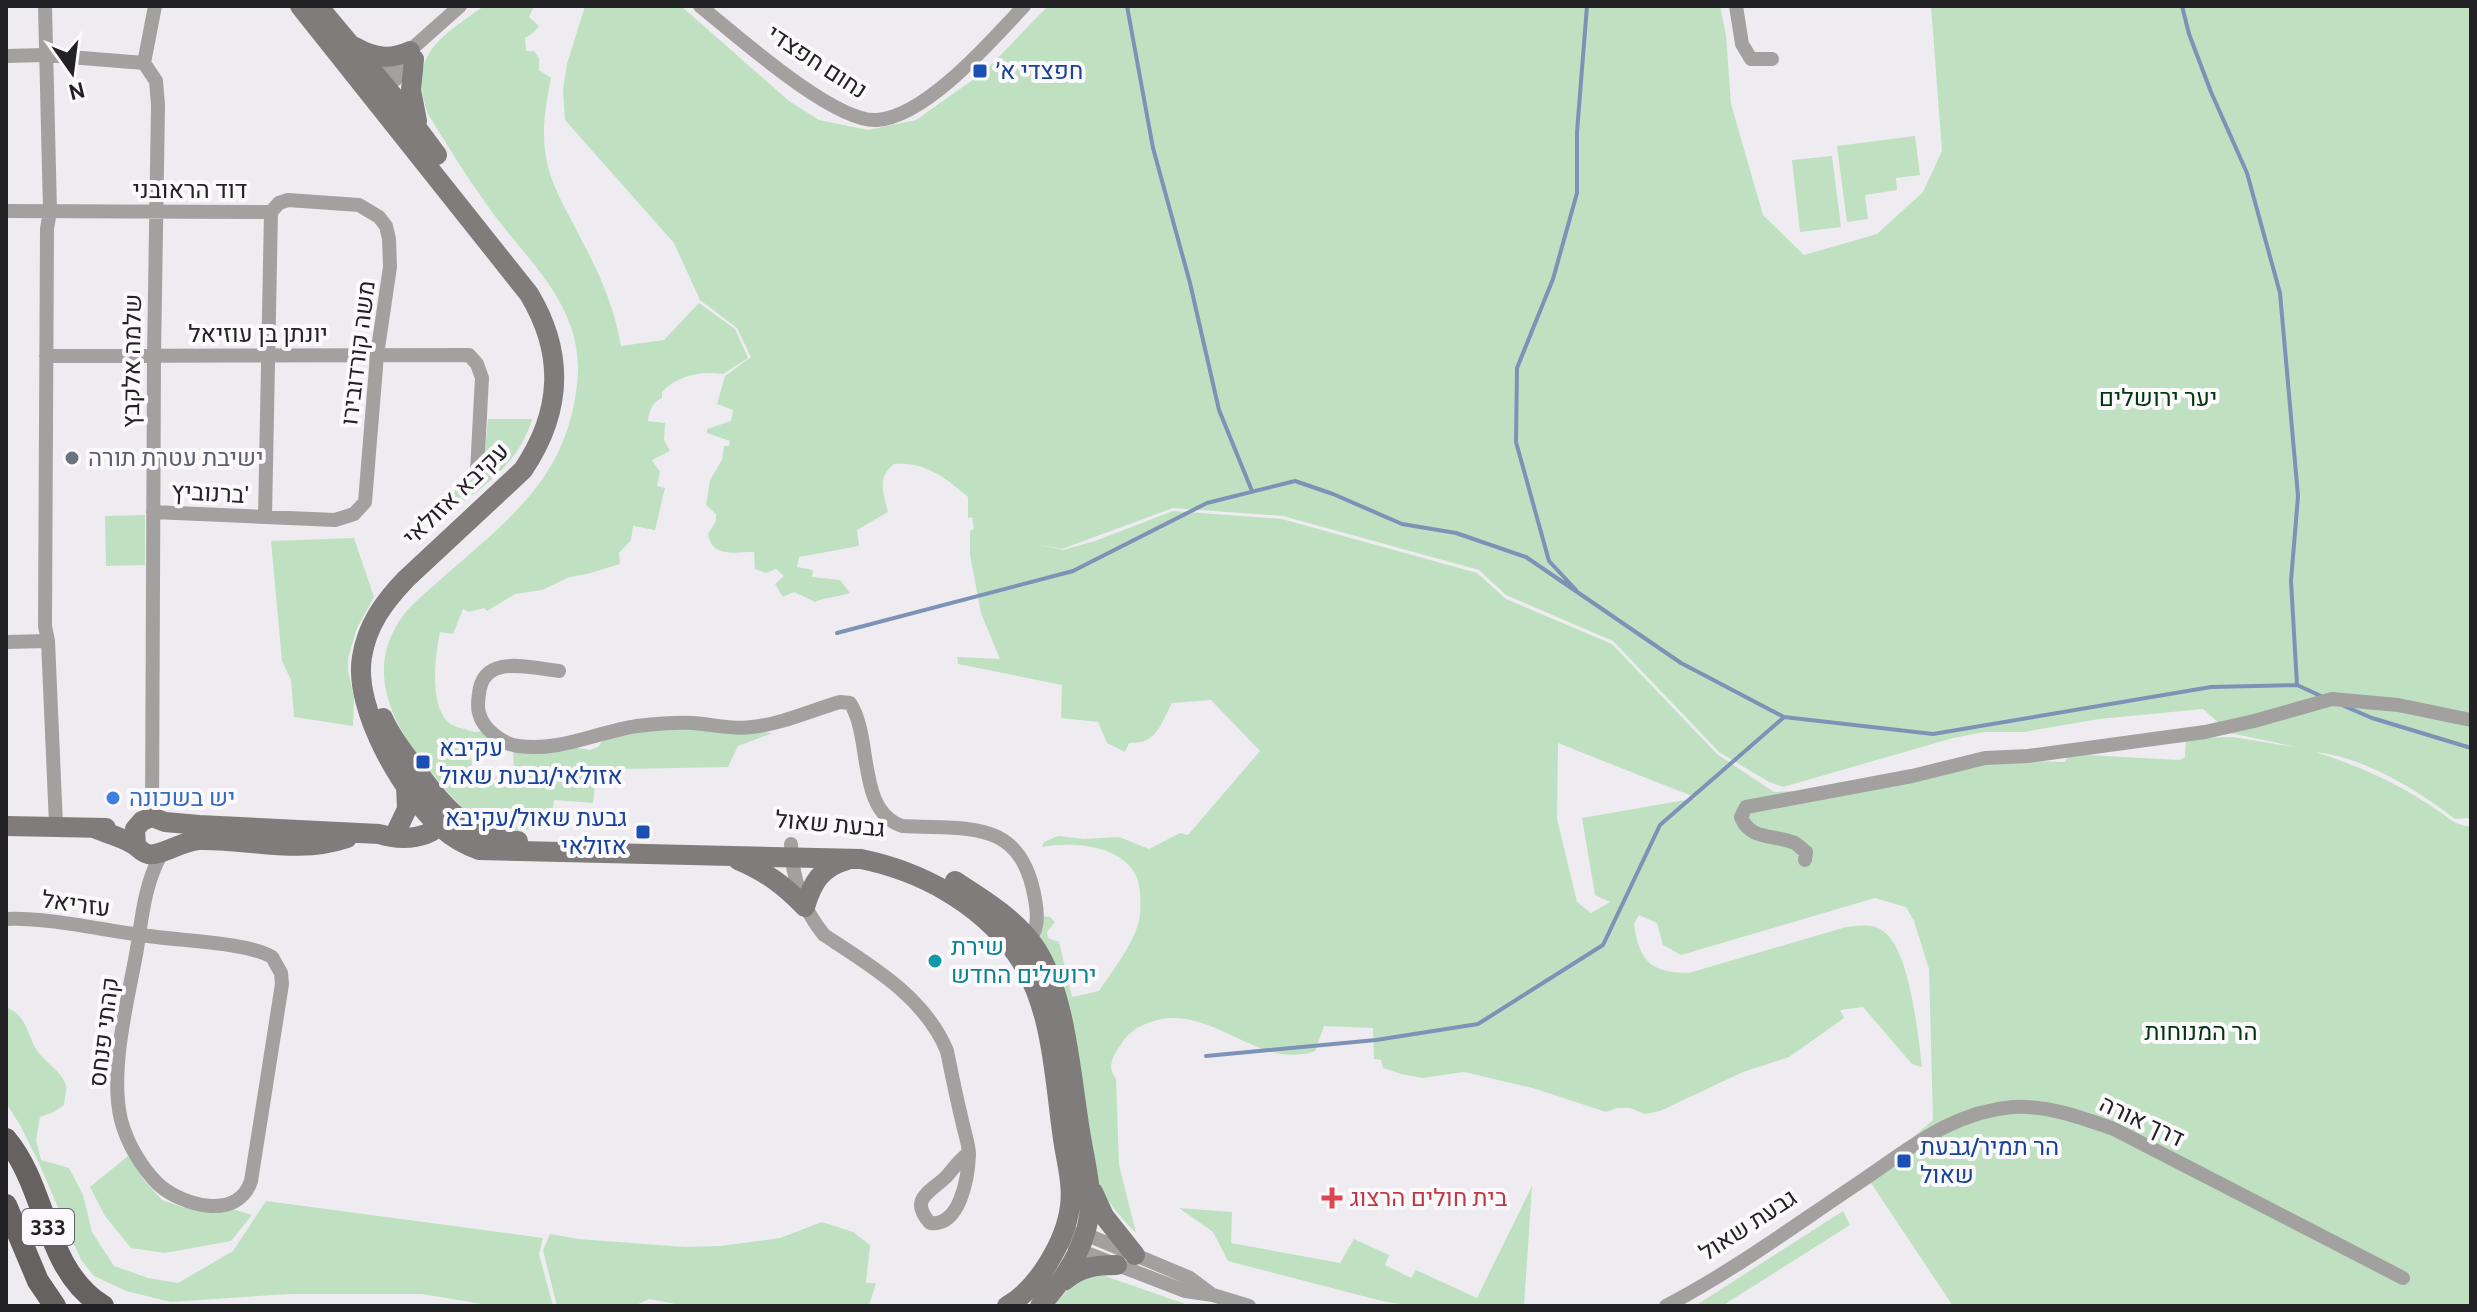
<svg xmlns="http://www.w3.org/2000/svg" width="2477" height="1312" viewBox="0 0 2477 1312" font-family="Cabin,Heebo,sans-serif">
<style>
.green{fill:#bfe1c1;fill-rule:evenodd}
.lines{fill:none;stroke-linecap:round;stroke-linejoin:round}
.stream{stroke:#7d92b6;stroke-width:4}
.street{stroke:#a3a1a0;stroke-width:14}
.secondary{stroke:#7f7c7b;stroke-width:20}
.primary{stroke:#666261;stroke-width:22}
.transit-dot{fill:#1a4fb4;stroke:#fcf9fd;stroke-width:3}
.worship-dot{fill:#6b7280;stroke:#fcf9fd;stroke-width:3}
.shop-dot{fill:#3f7fe0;stroke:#fcf9fd;stroke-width:3}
.culture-dot{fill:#0f9aa8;stroke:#fcf9fd;stroke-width:3}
.health-dot{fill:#e0444e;stroke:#fcf9fd;stroke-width:3}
.labels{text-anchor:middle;stroke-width:8;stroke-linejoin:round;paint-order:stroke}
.shield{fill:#fcf9fd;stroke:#636264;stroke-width:2}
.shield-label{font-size:22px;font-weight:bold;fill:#222123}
.street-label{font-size:24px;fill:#222123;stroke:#fcf9fd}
.transit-label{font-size:24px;fill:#164399;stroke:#fcf9fd;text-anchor:start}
.park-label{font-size:24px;fill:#00370d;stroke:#fcf9fd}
.worship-label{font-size:24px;fill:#5b616d;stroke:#fcf9fd;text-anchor:start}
.shop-label{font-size:24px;fill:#366cbe;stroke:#fcf9fd;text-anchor:start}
.culture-label{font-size:24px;fill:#0d838f;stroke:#fcf9fd;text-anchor:start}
.health-label{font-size:24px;fill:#be3a42;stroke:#fcf9fd;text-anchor:start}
</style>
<rect width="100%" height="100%" fill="#eeecf0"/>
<path class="green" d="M 484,6 L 534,6 L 529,17 L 539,26 L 533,33 L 525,38 L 526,51 L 534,51 L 539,58 L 539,70 L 551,78 C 546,103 542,126 545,151 C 549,183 566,209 580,237 C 598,270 615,308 621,346 L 664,340 L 699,303 L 735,329 L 748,358 L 723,374 C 701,371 678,375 662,392 L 662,398 C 652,402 649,411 648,421 L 665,423 L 664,440 L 670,451 L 652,460 L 660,472 L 657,486 L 665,488 L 655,530 L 633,526 L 631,540 L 619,553 L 620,564 L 587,574 L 570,577 L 542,590 L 515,594 L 487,611 L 484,608 L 469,612 L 463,609 L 453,634 L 440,632 C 435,655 428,710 452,725 C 456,727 461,728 465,729 C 472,732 476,733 483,731 L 491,742 L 469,744 L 474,778 L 485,782 L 514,769 L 513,750 L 572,747 L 590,750 L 598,747 L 606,736 L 641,731 L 693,727 L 773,733 L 738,746 L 728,767 L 623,769 L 595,785 L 593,803 L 554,800 L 551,820 C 544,823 536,827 529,829 C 507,835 478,821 462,807 C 450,796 441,783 430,771 C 392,725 362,668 405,613 C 415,601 428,591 440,580 C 471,552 506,525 532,493 C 561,458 576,416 578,371 C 579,300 524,258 487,205 C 466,176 447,145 428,114 C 407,54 441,37 484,6 Z
M 585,6 L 681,6 L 789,101 L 819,120 L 868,130 L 916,120 L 984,72 L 1048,6 L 1720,6 L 1726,35 L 1731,104 L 1763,215 L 1804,255 L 1877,234 L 1923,192 L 1942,151 L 1931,6 L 2471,6 L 2471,818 L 2455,819 C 2418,790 2363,757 2316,752 C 2359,766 2400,784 2437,810 C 2448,817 2457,827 2471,826 L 2471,1306 L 1953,1306 L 1867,1177 L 1933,1120 L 1929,969 L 1914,921 L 1906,907 L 1875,898 L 1681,955 L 1663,945 L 1657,923 L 1639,915 L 1634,924 C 1639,961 1651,973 1689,973 L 1846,927 C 1859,926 1872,923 1883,931 C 1910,949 1918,1035 1922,1067 L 1912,1064 L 1863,1007 L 1840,1010 L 1844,1018 L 1789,1057 L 1743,1072 L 1660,1111 L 1645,1114 L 1630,1108 L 1617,1108 L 1606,1112 L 1533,1088 L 1464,1072 L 1422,1078 L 1401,1074 L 1383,1068 L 1381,1060 L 1374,1059 L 1373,1028 L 1324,1026 L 1315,1051 C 1258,1072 1208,999 1148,1023 C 1135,1028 1127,1034 1120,1046 C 1112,1057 1107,1068 1116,1079 L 1119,1165 L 1136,1233 C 1117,1214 1103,1196 1092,1171 L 1040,944 L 1041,916 L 1050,917 L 1055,922 L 1047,932 L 1048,938 L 1059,942 L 1072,997 L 1099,991 C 1113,970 1137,940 1140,915 C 1141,903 1141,882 1134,872 C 1116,844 1071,842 1042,847 L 1044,842 L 1058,836 L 1084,839 L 1119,837 L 1149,849 L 1180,833 L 1188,835 L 1260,751 L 1211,700 L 1172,703 C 1160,725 1157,744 1129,743 L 1125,752 L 1107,743 L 1098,722 L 1061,718 L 1062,685 L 958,664 L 957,657 L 1000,659 L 981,613 L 970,555 L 970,531 L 974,529 L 972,517 L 968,518 L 968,497 C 946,478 925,461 894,464 C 877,477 883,493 888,512 L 857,530 L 859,546 L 799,557 L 797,567 L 813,570 L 812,577 L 840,580 L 850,593 C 838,597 826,597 815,602 L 794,592 L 783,597 L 775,584 L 784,576 L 776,569 L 766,573 L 755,569 L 754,552 C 735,552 712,558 708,534 L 716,521 L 716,514 L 706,505 L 710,480 L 722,460 L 724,446 L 729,446 L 730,441 L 707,433 L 707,429 L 731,421 L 733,410 L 717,404 L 725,376 L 751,357 L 737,328 L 700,300 L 674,243 L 565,120 L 563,90 L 567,64 ZM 1173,508 L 1283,516 L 1479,570 L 1506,595 L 1613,641 L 1719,752 L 1769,782 L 1783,787 L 1953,738 L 1984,732 L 2024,732 L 2099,719 L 2203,709 L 2230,733 L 2301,748 L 2233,737 L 2186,738 L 2185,757 L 2180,760 L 2069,754 L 2065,762 L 1993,760 L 1851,789 L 1774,792 L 1717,754 L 1612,644 L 1506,599 L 1477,573 L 1282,519 L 1173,511 L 1095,541 L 1063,550 L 1036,544 L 1062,549 ZM 1558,743 L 1697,798 L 1582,818 L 1595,895 L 1610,902 L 1591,913 L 1577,902 L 1557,819 Z
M 1915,136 L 1920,175 L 1896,178 L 1897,190 L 1865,195 L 1868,219 L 1847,222 L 1837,146 Z
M 1832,156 L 1841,227 L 1800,232 L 1792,160 Z
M 488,419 L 532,419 C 519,464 484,486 448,513 L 459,478 L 483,473 Z
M 145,515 L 145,565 L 106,566 L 105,516 Z
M 354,538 L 374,597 L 357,628 L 348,658 L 348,671 L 354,698 L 353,726 L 294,717 L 291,680 L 282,661 L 271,541 Z
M 6,1007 C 29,1017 26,1035 38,1052 C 46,1063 63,1072 66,1086 C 67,1091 64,1100 64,1105 L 54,1112 L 40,1117 L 36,1140 L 41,1160 L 69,1168 L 83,1195 L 92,1232 L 114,1266 L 148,1278 L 178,1283 L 233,1251 L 266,1201 L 543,1238 L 539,1254 L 553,1306 L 494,1306 L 422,1294 L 289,1294 L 171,1302 L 126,1291 L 94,1276 L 81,1260 L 37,1159 L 20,1125 L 6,1103 Z
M 128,1156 L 144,1180 L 162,1200 L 182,1207 L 213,1213 L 233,1209 L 252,1215 L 231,1241 L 165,1253 L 131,1248 L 105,1216 L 90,1187 Z
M 1532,1186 L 1524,1306 L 1412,1306 L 1382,1301 L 1228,1261 L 1213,1232 L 1179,1208 L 1232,1212 L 1231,1243 L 1340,1263 L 1354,1239 L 1389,1255 L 1385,1265 L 1411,1278 L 1416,1270 L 1477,1298 Z
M 1843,1211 L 1850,1225 L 1722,1306 L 1695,1306 Z
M 822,1222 L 853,1232 L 870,1245 L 866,1283 L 876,1283 L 869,1306 L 686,1306 L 649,1299 L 634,1306 L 557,1306 L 543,1250 L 550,1234 L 578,1239 L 685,1247 L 720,1246 L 780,1238 Z
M 1094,1275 L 1105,1276 L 1191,1306 L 1053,1306 L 1076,1281 Z"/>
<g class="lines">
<path class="stream" d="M 1127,6 L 1153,148 L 1190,283 L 1219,410 L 1252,491
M 2182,6 L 2189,34 L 2211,92 L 2247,173 L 2280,293 L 2298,496 L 2291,581 L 2297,685
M 1576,590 L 1549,561 L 1516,442 L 1517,368 L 1553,279 L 1577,193 L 1577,132 L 1587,6
M 837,633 L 1073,571 L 1207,503 L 1295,481 L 1333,494 L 1402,524 L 1456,533 L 1526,557 L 1681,663 L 1784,717 L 1933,734 L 2211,687 L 2297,685 L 2321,696
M 2344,706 L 2372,718 L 2471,748
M 1206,1056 L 1376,1040 L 1478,1024 L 1603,945 L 1660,825 L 1783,718"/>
<path class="street" d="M 45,6 L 50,211 L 47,229 L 45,626 L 48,641 L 56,825
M 700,6 C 735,34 834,123 877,120 C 926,117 992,40 1024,6
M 1736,6 L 1742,44 L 1751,59 L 1772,59
M 6,56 L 45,55 L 144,63
M 144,63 L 156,81 L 158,105 L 154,356 L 152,817
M 144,63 L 155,6
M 375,84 L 379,78 L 460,6
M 380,89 L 396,79 L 414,58
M 6,211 L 271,212
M 46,356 L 469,355 L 477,364 L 482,378 L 477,471
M 153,512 L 335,520 L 354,514 L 365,502 L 377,355 L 390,267 L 389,239 L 386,226 L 379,217 L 359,205 L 288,200 L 279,203 L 271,212
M 265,517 L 271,212
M 6,642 L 48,641
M 559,671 C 530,668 483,653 479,694 C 478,701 477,706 479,713 C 483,729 502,744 518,746 C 560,752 597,732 637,726 C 655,724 674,722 692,723 C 712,724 732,730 752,727 C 782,724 812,710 840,702 L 850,703 C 873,738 856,810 902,826 C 968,830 1021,817 1035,899 C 1038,915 1039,933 1025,944
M 791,844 C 792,879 802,908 824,935 C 870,965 925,997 947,1051 C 952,1076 957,1100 963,1125 C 965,1134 969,1145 969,1155 C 968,1178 960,1227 930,1223 C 909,1199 929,1193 946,1177 C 954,1168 959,1160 969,1153
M 1805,860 L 1806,852 C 1804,851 1796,843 1795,843 C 1775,834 1750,841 1741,817 L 1746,807 L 1912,776 L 1985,758 L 2028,756 L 2205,732 L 2254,721 L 2332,699 L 2398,705 L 2471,720
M 6,919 C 49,917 105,931 149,936 C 181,941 246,942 272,957 L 281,973 L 282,984 L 251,1181 C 238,1221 182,1206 158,1184 C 141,1167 127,1143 121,1120 C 109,1070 128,1000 137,949 C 142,916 145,882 162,853
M 1077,1234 L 1085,1234 L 1190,1278 L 1210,1293
M 1073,1244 L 1084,1252 L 1185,1291 L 1213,1295 L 1249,1306
M 1666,1306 C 1733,1271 1794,1226 1857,1184 C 1907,1151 1950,1112 2013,1107 C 2048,1105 2082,1118 2114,1129 L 2403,1278"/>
<path class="secondary" d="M 300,6 L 529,294 C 565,354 562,412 523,470 L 406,579 C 384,602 367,625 362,657 C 353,709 404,797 443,829 C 454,839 466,845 479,850 L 861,859 C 920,871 978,902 1015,952 C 1053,1004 1054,1077 1063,1139 C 1066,1160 1073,1184 1070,1206 C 1066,1240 1038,1289 1007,1306
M 318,6 L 394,97 L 437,155
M 355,47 C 374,58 390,60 410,51
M 414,59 L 411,90 L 417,121
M 383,718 C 390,735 402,750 413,765 C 439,802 469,840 518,841
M 6,826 L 106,828
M 93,828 C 106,833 121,837 133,844 C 138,847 142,853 148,854 C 159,857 184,840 200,840 C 251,839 297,855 347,838
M 397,830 L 407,809 L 406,785
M 136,846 L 135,829 L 142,821 L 152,817 L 165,822 L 199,825 L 379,834 C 401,841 433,840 445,818
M 738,860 C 766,872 784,885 805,907
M 955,881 C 983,899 1016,919 1035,947 C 1066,993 1071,1077 1080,1131 C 1084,1158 1093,1188 1089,1216 C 1084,1250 1063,1281 1040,1306
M 805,907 C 812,883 821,867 847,860
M 1093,1192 L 1104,1216 L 1135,1255
M 1064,1281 C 1080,1267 1096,1265 1117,1265"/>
<path class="primary" d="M 6,1139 C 48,1189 44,1270 103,1306
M 6,1205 L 38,1281 L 55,1306"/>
</g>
<g class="transit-dot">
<rect x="972" y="63" width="16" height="16" rx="4"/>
<rect x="415" y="754" width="16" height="16" rx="4"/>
<rect x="635" y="824" width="16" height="16" rx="4"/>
<rect x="1896" y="1153" width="16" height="16" rx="4"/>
</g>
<circle class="worship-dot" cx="72" cy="458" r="8"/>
<circle class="shop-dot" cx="113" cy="798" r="8"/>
<circle class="culture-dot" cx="935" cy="961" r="8"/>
<path class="health-dot" d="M1328 1186h8v8h8v8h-8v8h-8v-8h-8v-8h8z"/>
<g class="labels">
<rect class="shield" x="22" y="1209" width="52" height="36" rx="6"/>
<g class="shield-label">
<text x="48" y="1235">333</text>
</g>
<g class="street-label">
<text transform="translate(817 62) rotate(33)" y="8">נחום חפצדי</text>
<text x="190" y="198">דוד הראובני</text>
<text x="258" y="342">יונתן בן עוזיאל</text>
<text transform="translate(358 353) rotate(-83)" y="8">משה קורדובירו</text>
<text transform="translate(132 361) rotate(-89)" y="8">שלמה אלקבץ</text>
<text transform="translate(210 493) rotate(3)" y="8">ברנוביץ'</text>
<text transform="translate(456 494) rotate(-44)" y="8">עקיבא אזולאי</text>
<text transform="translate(830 824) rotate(5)" y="8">גבעת שאול</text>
<text transform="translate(76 904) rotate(8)" y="8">עזריאל</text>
<text transform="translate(104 1032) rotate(-83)" y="8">קהתי פנחס</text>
<text transform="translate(2142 1121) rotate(25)" y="8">דרך אורה</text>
<text transform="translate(1748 1225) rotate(-33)" y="8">גבעת שאול</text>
</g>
<g class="transit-label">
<text x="996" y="79">חפצדי א׳</text>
<text x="439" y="756">עקיבא<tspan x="439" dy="28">אזולאי/גבעת שאול</tspan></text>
<text x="627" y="826" text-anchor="end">גבעת שאול/עקיבא<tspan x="627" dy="28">אזולאי</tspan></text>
<text x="1920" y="1155">הר תמיר/גבעת<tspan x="1920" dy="28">שאול</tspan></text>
</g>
<g class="park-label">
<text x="2158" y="406">יער ירושלים</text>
<text x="2201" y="1040">הר המנוחות</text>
</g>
<g class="worship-label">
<text x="88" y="466">ישיבת עטרת תורה</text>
</g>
<g class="shop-label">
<text x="129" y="806">יש בשכונה</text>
</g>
<g class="culture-label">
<text x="951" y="955">שירת<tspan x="951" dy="28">ירושלים החדש</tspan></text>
</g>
<g class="health-label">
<text x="1350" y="1206">בית חולים הרצוג</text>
</g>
</g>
<rect width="2477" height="1312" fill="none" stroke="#222123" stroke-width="16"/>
<g transform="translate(72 72) rotate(166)" stroke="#fcf9fd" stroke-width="6" paint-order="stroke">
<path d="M0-6L14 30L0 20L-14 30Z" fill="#222123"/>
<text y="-12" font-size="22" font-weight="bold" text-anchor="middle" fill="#222123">N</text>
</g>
</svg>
